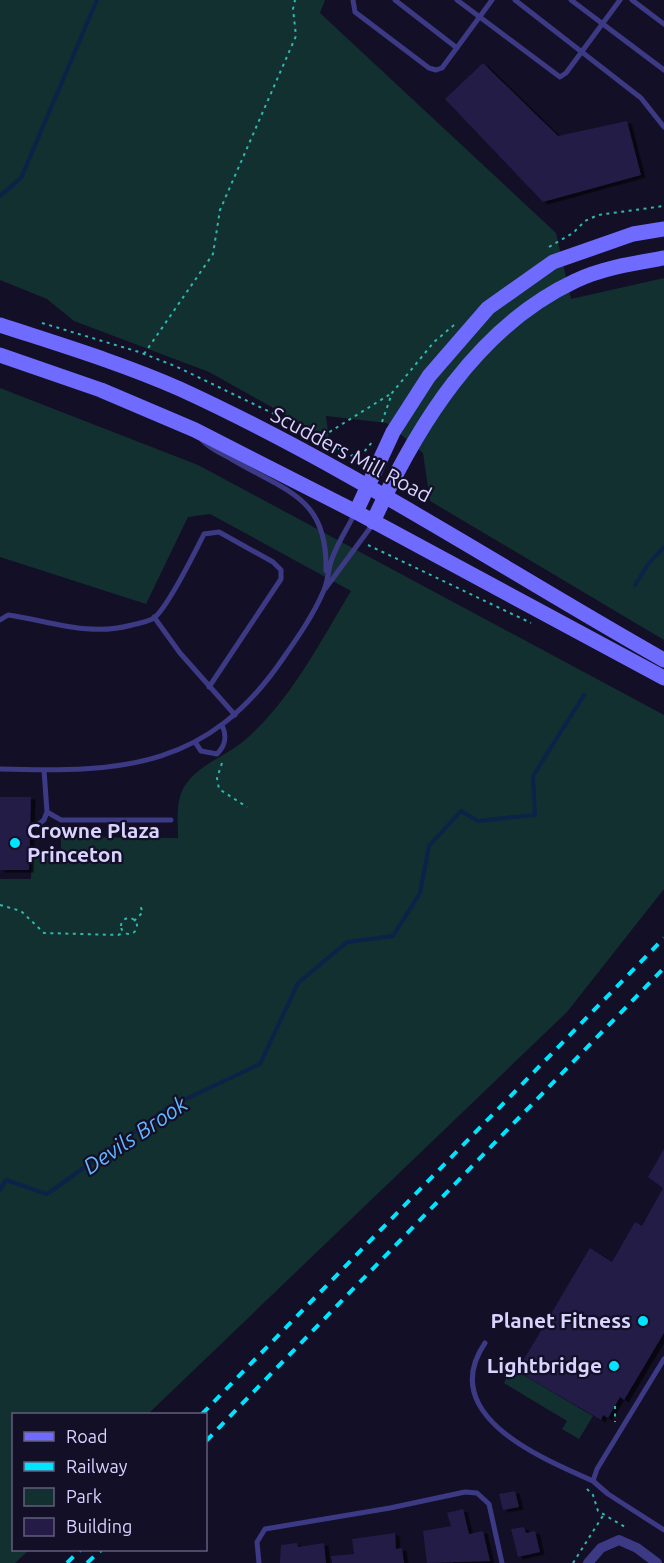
<svg xmlns="http://www.w3.org/2000/svg" width="664" height="1563" viewBox="0 0 664 1563" font-family="Ubuntu,sans-serif">
<style>
.green{fill:#12302f}
.lines{fill:none;stroke-linecap:round;stroke-linejoin:round}
.stream{stroke:#0c2248;stroke-width:4}
.building{fill:#241b47;filter:url(#shadow)}
.path{stroke:#2fb8b0;stroke-width:2;stroke-dasharray:3 4.5;stroke-linecap:butt}
.lane{stroke:#3d3a85;stroke-width:5}
.street{stroke:#3d3a85;stroke-width:10}
.secondary{stroke:#6f6bff;stroke-width:15}
.rail{stroke:#00e5ff;stroke-width:4;stroke-dasharray:9 8;stroke-linecap:butt}
.poi-dot{fill:#00e5ff;stroke:#130f26;stroke-width:2}
.labels{text-anchor:middle;stroke-width:4.5;stroke-linejoin:round;paint-order:stroke}
.street-label{font-size:21px;fill:#d9d4ff;stroke:#130f26}
.poi-label{font-size:21px;font-weight:bold;fill:#d9d4ff;stroke:#130f26;text-anchor:end}
.water-label{font-size:22px;font-style:italic;fill:#62b6ff;stroke:#130f26}
</style>
<defs>
<filter id="shadow"><feDropShadow dx="4.5" dy="2.5" stdDeviation="0" flood-color="#0009"/></filter>
</defs>
<rect width="100%" height="100%" fill="#130f26"/>
<path class="green" d="M 0,0 L 325,0 L 320,13 L 556,233 L 571,299 L 664,278 L 664,640 L 430,501 L 423,453 L 387,423 L 326,416 L 329,439 L 209,372 L 74,321 L 47,299 L 0,280 Z
M 0,388 L 198,465 L 664,715 L 664,889 L 567,1012 L 148,1414 L 14,1414 L 14,1550 L 29,1550 L 15,1563 L 0,1563 L 0,879 L 31,879 L 32,854 L 61,853 L 61,837 L 178,838 C 178,820 175,799 186,784 C 200,764 226,756 245,740 C 291,700 320,642 351,591 L 210,514 L 188,517 L 146,604 L 0,557 Z
M 512,1368 L 593,1416 L 579,1439 L 562,1429 L 567,1421 L 504,1383 Z"/>
<g class="lines">
<path class="stream" d="M 0,196 L 21,178 L 97,0
M 635,585 L 649,563 L 664,547
M 0,1190 L 6,1180 L 47,1194 L 169,1107 L 260,1064 L 298,983 L 347,942 L 393,936 L 420,893 L 429,846 L 461,811 L 478,821 L 535,815 L 533,776 L 584,695"/>
</g>
<path class="building" d="M 483,63 L 558,136 L 627,121 L 641,175 L 543,202 L 445,99 Z
M 0,797 L 31,797 L 29,870 L 0,870 Z
M 664,1149 L 664,1333 L 624,1400 L 620,1397 L 608,1418 L 603,1415 L 601,1420 L 517,1371 L 590,1248 L 612,1262 L 635,1222 L 642,1226 L 663,1188 L 648,1177 Z
M 515,1491 L 519,1507 L 503,1510 L 499,1494 Z
M 463,1509 L 469,1534 L 483,1531 L 490,1561 L 427,1563 L 423,1531 L 451,1526 L 447,1513 Z
M 524,1527 L 526,1533 L 535,1531 L 540,1552 L 518,1557 L 511,1529 Z
M 395,1533 L 396,1549 L 402,1548 L 404,1563 L 332,1563 L 331,1556 L 354,1554 L 352,1539 Z
M 297,1543 L 298,1547 L 324,1543 L 326,1563 L 280,1563 L 281,1545 Z"/>
<g class="lines">
<path class="path" d="M 549,247 L 573,233 L 585,221 L 598,215 L 664,206
M 42,323 L 139,352 L 175,366 L 322,437 L 350,456 L 364,452 L 373,441
M 144,354 L 213,254 L 220,210 L 296,36 L 293,9 L 295,0
M 382,422 L 392,393 L 434,342 L 454,325
M 323,436 L 392,393
M 368,545 L 531,623
M 222,763 L 217,778 L 219,789 L 247,807
M 0,905 L 21,911 L 44,933 L 118,935 L 123,933
M121 926a8 8 0 1 1 16 0a8 8 0 1 1-16 0Z
M 134,921 L 143,912 L 140,906
M 615,1406 L 615,1422
M 587,1489 L 593,1495 L 598,1511 L 625,1527 L 624,1530
M 573,1563 L 604,1514"/>
<path class="lane" d="M 353,0 L 355,12 L 429,68 L 436,70 L 442,68 L 492,0
M 395,0 L 457,48
M 457,0 L 560,77 L 566,73 L 620,0
M 515,0 L 641,98 L 664,127
M 571,0 L 664,70
M 632,0 L 664,24
M 202,440 C 210,449 223,454 233,460 C 288,492 328,498 326,571
M 325,589 L 373,524
M 154,617 L 180,653 L 235,715
M 0,620 L 8,615 C 51,621 88,637 132,625 C 139,623 148,622 154,618 C 168,607 195,552 204,534 L 219,532 L 273,562 L 281,570 L 281,579 L 209,687
M 195,742 L 201,751 L 217,754 C 226,745 227,736 222,725
M 0,769 C 124,773 209,768 284,657 C 298,637 314,614 324,590 C 328,581 328,569 332,559 C 337,544 347,529 354,515
M 44,770 L 47,812 L 61,820 L 171,820
M 36,826 L 44,820 L 47,812
M 485,1343 C 436,1415 541,1458 593,1481
M 664,1359 L 597,1469 L 593,1481 L 608,1494 L 664,1530
M 259,1563 L 257,1542 L 265,1529 L 390,1508 L 465,1492 L 477,1493 L 489,1504 L 502,1563"/>
<path class="street" d="M 588,1563 L 601,1548 L 619,1540 L 637,1548 L 657,1563"/>
<path class="secondary" d="M 0,325 C 61,345 121,363 180,389 C 348,466 503,569 664,660
M 0,355 L 101,390 L 195,430 L 356,512 L 664,678
M 356,512 L 393,432 L 429,376 L 488,308 L 553,262 L 633,234 L 664,229
M 373,522 C 416,427 477,327 575,281 C 602,268 635,263 664,258"/>
<path class="rail" d="M 202,1414 L 664,938
M 206,1441 L 664,968
M 67,1563 L 80,1550
M 87,1563 L 101,1550"/>
</g>
<g class="poi-dot">
<circle cx="15" cy="843" r="6"/>
<circle cx="643" cy="1321" r="6"/>
<circle cx="614" cy="1366" r="6"/>
</g>
<g class="labels">
<g class="street-label">
<text transform="translate(351 455) rotate(28)" y="7">Scudders Mill Road</text>
</g>
<g class="poi-label">
<text x="27" y="838" text-anchor="start">Crowne Plaza<tspan x="27" dy="24">Princeton</tspan></text>
<text x="631" y="1328">Planet Fitness</text>
<text x="602" y="1373">Lightbridge</text>
</g>
<g class="water-label">
<text transform="translate(135 1135) rotate(-34)" y="8">Devils Brook</text>
</g>
</g>
<rect x="12" y="1413" width="195" height="138" fill="#130f26" stroke="#625e7d" stroke-width="1.5"/>
<rect x="24" y="1432" width="30" height="9" fill="#6f6bff" stroke="#625e7d" stroke-width="1.5"/>
<text x="66" y="1443" font-size="18" fill="#d9d4ff">Road</text>
<rect x="24" y="1462" width="30" height="9" fill="#00e5ff" stroke="#625e7d" stroke-width="1.5"/>
<text x="66" y="1473" font-size="18" fill="#d9d4ff">Railway</text>
<rect x="24" y="1488" width="30" height="18" fill="#12302f" stroke="#625e7d" stroke-width="1.5"/>
<text x="66" y="1503" font-size="18" fill="#d9d4ff">Park</text>
<rect x="24" y="1518" width="30" height="18" fill="#241b47" stroke="#625e7d" stroke-width="1.5"/>
<text x="66" y="1533" font-size="18" fill="#d9d4ff">Building</text>
</svg>
